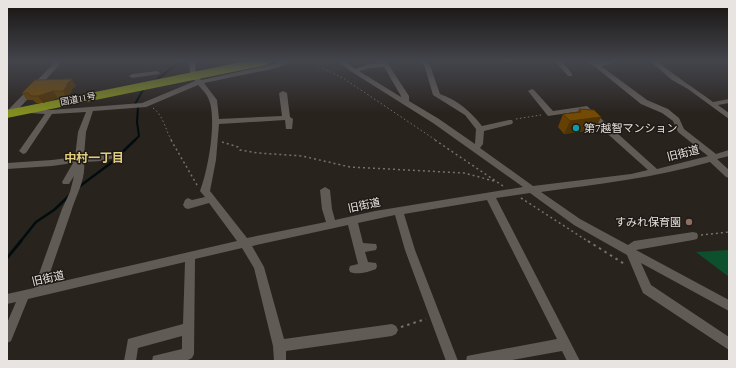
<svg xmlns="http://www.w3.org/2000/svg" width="736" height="368" viewBox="0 0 736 368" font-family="'Times New Roman','Noto Sans JP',serif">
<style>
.green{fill:#0c502d}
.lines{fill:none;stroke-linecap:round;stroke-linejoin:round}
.stream-far2{stroke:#000c0f;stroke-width:2}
.stream-far1{stroke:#000c0f;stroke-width:2.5}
.stream{stroke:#000c0f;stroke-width:3}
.path-far2{stroke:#76716d;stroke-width:1;stroke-dasharray:1.5 2.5;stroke-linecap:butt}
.path-far1{stroke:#76716d;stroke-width:1.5;stroke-dasharray:2 3;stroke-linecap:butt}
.path{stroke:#76716d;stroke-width:2;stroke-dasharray:2.5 4;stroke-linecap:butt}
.street{fill:#615b56;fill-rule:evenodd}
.highway{fill:#828e1f;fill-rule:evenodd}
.wall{fill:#644003}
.shaded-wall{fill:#513403}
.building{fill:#744b04;stroke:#513403}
.culture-dot{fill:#0f9aa8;stroke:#1f1a15;stroke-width:1.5}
.education-dot{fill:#8d6e63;stroke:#1f1a15;stroke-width:1.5}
.labels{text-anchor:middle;stroke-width:3;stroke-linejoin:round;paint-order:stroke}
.far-street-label{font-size:9px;fill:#e8e4e1;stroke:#1f1a15}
.poi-label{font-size:11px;fill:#e8e4e1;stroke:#1f1a15;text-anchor:start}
.street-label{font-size:11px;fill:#e8e4e1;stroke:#1f1a15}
.neighbourhood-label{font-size:12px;font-weight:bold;fill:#e0cd80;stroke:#1f1a15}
</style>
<rect width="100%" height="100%" fill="#29231e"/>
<path class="green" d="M 729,250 L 729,277 L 696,252 Z"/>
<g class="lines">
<path class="stream-far2" d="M 155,81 L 181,61
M 135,104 L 143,90
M 134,141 L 139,136 L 137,122 L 138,107"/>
<path class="stream-far1" d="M 80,186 L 111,163 L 135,140
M 20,242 L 36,222 L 54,210 L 70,195"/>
<path class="stream" d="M 7,258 L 21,241"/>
<path class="path-far2" d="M 313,61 L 322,68 L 343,78 L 437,141
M 153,108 C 164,116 165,130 172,141
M 516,119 L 541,115"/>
<path class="path-far1" d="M 171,140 L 197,185
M 435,140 L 503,186
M 222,142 L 238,147 L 240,150 L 258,153 L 302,156 L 350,167 L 464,173 L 494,181
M 521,198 L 589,242
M 701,235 L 729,232"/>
<path class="path" d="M 588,241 L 626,265
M 401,327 L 426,319"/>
<path class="street" d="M 56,61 L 63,61 L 12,116 L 7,116 L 7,111 Z
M 189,61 L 195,61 L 196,73 L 201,80 L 275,64 L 282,61 L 291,61 L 277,68 L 204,83 L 217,100 L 219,119 L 282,116 L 279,93 L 283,91 L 287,93 L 290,117 L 293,119 L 292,129 L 286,129 L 285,120 L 219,124 L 216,160 L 210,191 L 247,238 L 326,222 L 322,209 L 320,190 L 325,187 L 330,190 L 332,209 L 335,220 L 375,211 L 523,187 L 433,123 L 352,72 L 337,61 L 345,61 L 355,69 L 369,64 L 381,63 L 380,61 L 386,61 L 409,96 L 409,101 L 439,119 L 475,144 L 476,129 L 465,115 L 433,95 L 425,68 L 421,61 L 427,61 L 431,68 L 440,94 C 459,101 470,111 482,126 L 509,120 L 512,120 L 513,122 L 512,124 L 484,131 L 483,144 L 480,148 L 533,186 L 631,174 L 648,170 L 582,111 L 548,116 L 528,91 L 532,89 L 534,90 L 553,111 L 587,106 L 657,169 L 708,156 L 678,132 L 673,121 L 662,113 L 641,104 L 594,66 L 583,61 L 597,63 L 623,61 L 601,66 L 647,100 L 668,109 L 679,118 L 684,129 L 716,154 L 729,150 L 729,156 L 717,159 L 729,170 L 729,178 L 726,177 L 710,162 C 654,178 598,184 541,192 L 580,219 L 628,245 L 634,241 L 693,232 L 697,233 L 698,236 L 697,239 L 693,240 L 636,250 L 729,300 L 729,311 L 641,263 L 651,285 L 729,337 L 729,350 L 643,293 L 627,255 L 574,225 L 530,193 L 496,198 L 580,361 L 567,361 L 562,351 L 506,361 L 466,361 L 467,356 L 472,355 L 557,339 L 487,200 L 404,214 L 415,250 L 458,361 L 446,361 L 405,250 L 395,215 L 358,223 L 363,243 L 376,244 L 377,247 L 376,250 L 365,252 L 368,262 L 376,263 L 377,266 L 376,269 C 369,272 357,275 350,272 L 349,269 L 350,266 L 358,264 L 348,225 L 252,246 L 264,267 L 284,339 L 392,324 L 396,326 L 398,330 L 396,334 L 392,336 L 286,351 L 286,361 L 274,361 L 273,346 L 254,268 L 242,248 L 195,259 L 194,354 L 192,358 L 188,360 L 152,361 L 153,356 L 182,349 L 182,336 L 138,348 L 136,361 L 124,361 L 128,339 L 183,324 L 185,262 L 28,299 L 11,341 L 7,343 L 7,323 L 16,302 L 7,304 L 7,294 L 34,288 L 62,209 L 70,192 L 74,176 L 69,184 L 63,184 L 62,182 L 73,163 L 52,166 L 7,169 L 7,163 L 52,160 L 75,157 L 78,132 L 86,112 L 52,114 L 26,153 L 23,154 L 19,151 L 45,114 L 30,113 L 27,109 L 31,107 L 35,109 L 50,110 L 142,103 L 195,81 L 190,73 ZM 384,67 L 401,96 L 401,97 L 359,71 L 370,68 ZM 198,85 C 202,89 207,94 209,100 C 217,120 208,171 200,191 L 205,197 L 192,200 L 188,198 L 185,200 L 183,205 L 185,208 L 188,209 L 209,203 L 237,241 L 46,285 C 54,260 63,236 71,212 C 76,195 86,180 84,162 L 102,161 L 122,156 L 123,154 L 119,151 L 102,155 L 84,156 L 86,132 L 93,111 L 146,107 Z
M 555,61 L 562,61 L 572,74 L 572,76 L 568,76 Z
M 650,61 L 657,61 C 675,76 694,88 713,102 L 729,99 L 729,103 L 718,105 L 729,113 L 729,119 L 688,89 L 672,80 Z
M 724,61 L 729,61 L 729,64 Z
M 157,71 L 160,73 L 159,74 L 132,78 L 129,76 L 132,74 Z"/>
<path class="highway" d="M 247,61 L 273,61 L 267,65 L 7,118 L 7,110 Z"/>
</g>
<path class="wall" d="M 76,86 L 71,90 L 72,91 L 67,98 L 58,98 L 43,103 L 36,103 L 33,100 L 27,100 L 22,93 Z
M 579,109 L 594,110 L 595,130 L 564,134 L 558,127 L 563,114 L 578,112 Z"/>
<path class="shaded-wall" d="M 72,79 L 76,86 L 71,90 L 72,91 L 67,98 L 63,91 L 66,85 Z
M 53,91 L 58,98 L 43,103 L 38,96 Z
M 601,117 L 595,130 L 564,134 L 570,121 Z"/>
<path class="building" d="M 72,79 L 66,85 L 68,85 L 63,91 L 53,91 L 38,96 L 31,96 L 28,93 L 22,93 L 35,80 Z
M 579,109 L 594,110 L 601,117 L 570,121 L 563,114 L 581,112 Z"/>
<linearGradient id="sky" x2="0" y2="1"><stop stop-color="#171310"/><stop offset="0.54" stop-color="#43454c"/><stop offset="1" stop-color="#43454c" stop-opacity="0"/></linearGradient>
<rect width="736" height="113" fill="url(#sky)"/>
<circle class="culture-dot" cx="576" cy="128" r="4"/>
<circle class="education-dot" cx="689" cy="222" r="4"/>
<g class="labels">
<g class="far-street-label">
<text transform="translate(78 99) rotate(-11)" y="3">国道11号</text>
</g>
<g class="poi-label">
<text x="584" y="132">第7越智マンション</text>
<text x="681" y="226" text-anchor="end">すみれ保育園</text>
</g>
<g class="street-label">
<text transform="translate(683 153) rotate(-14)" y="4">旧街道</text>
<text transform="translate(364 205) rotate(-12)" y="4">旧街道</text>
<text transform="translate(48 278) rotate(-13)" y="4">旧街道</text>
</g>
<g class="neighbourhood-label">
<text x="94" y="162">中村一丁目</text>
</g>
</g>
<rect width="736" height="368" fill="none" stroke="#e8e4e1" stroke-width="16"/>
</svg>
